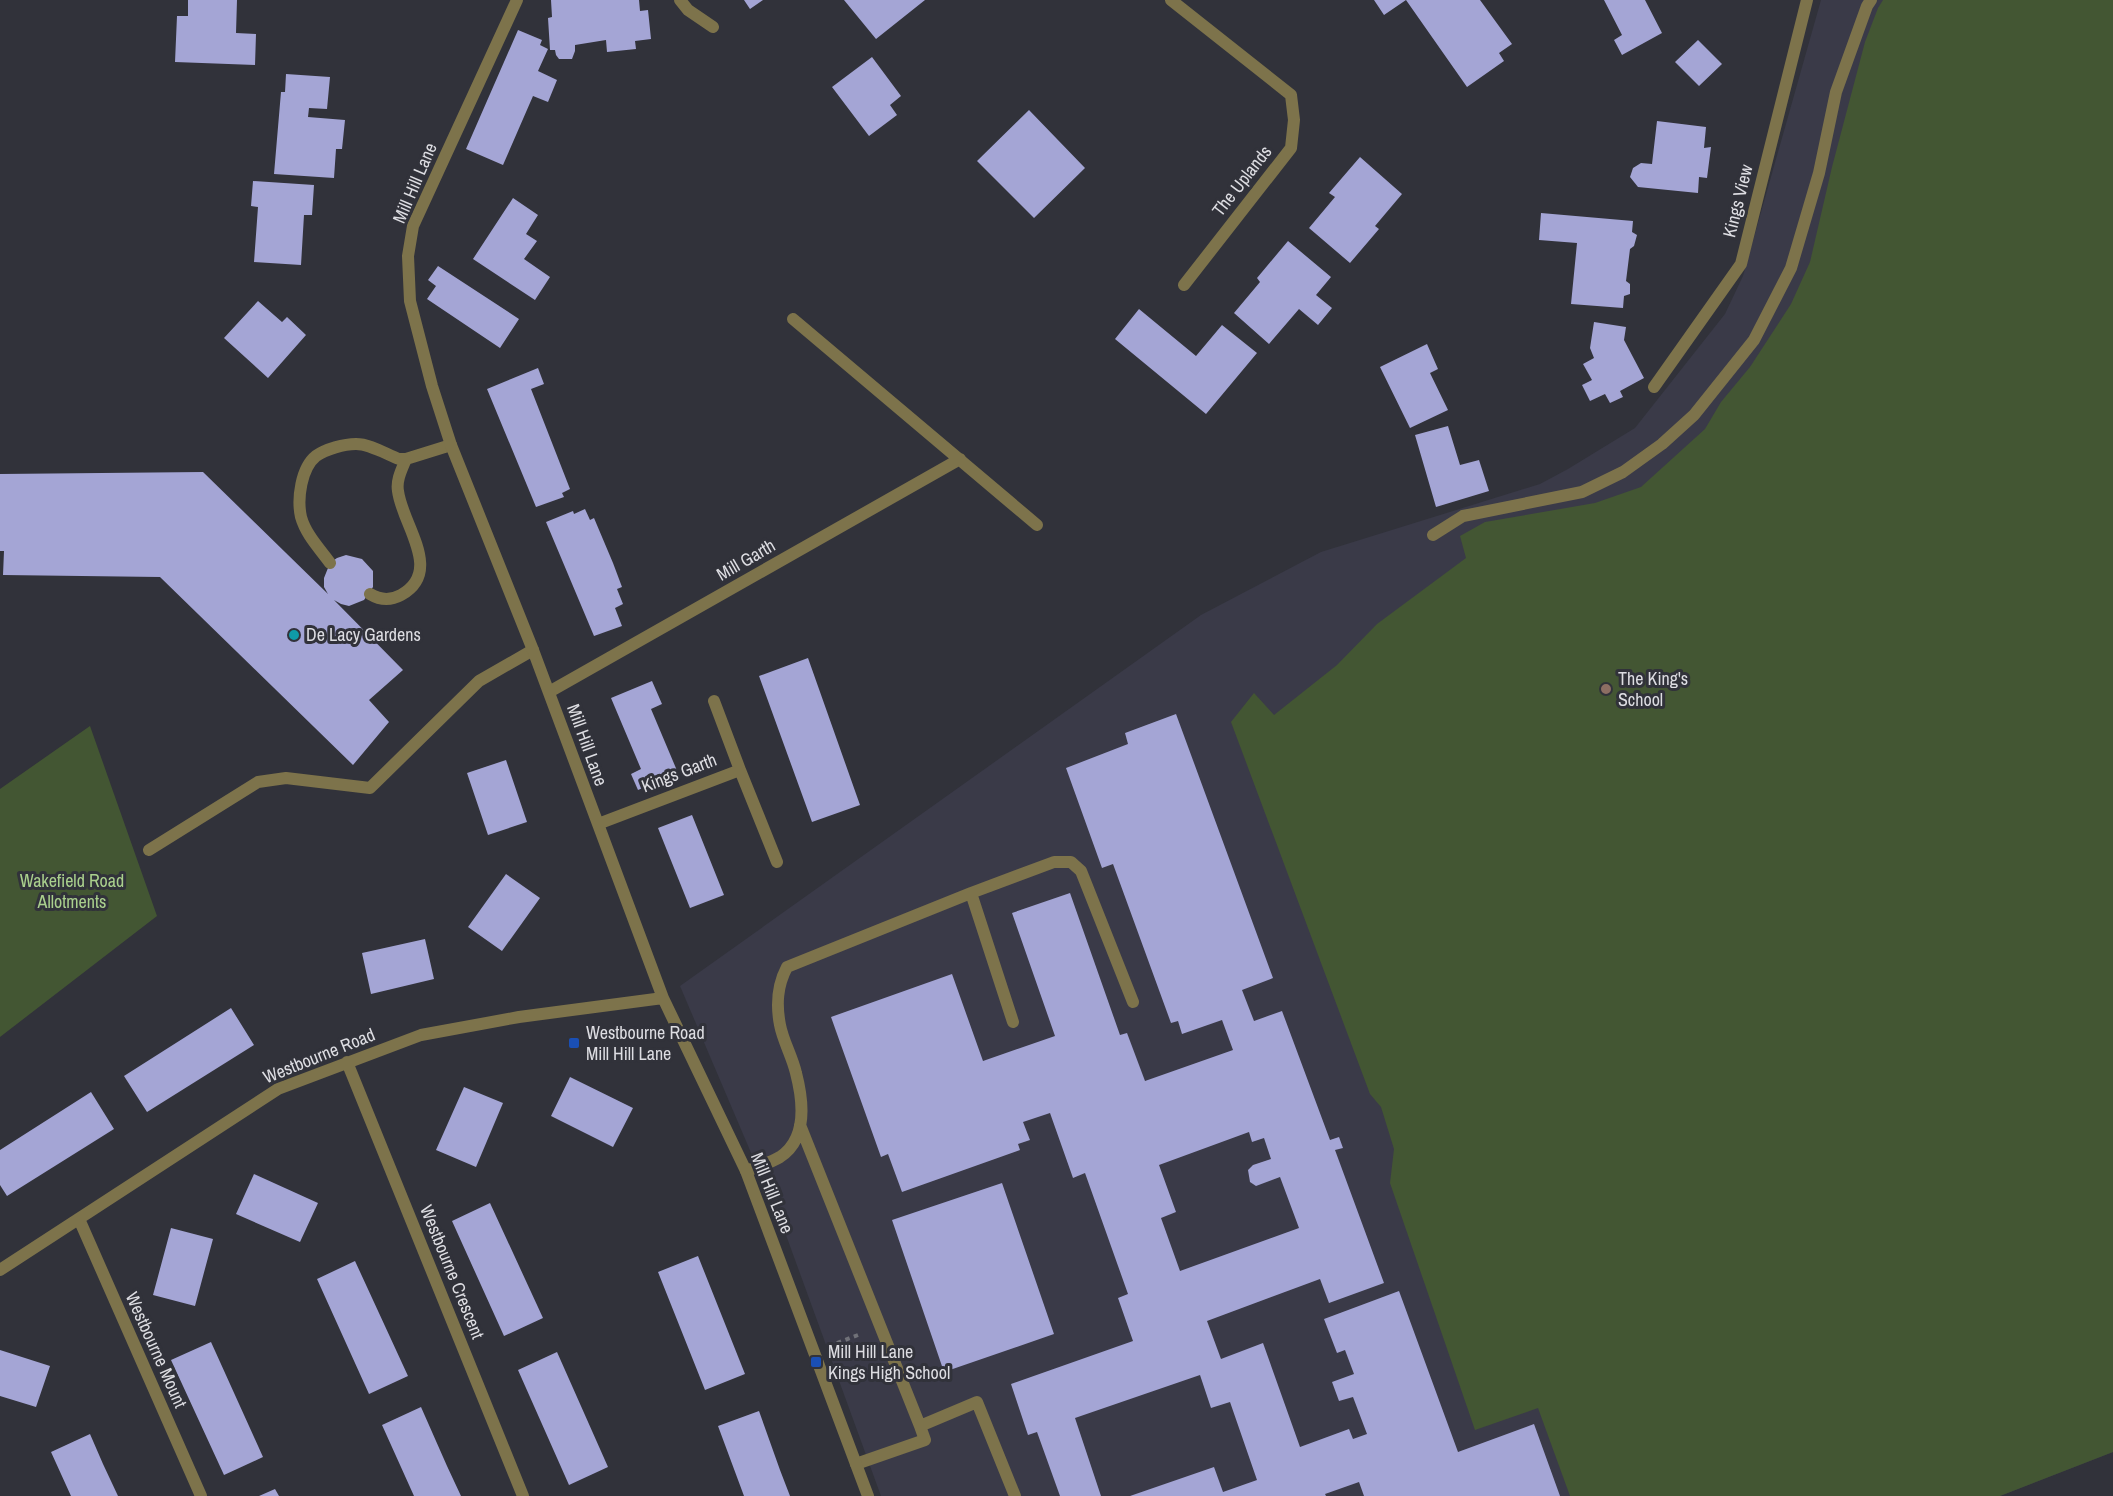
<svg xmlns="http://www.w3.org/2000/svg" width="2113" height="1496" viewBox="0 0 2113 1496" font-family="'Archivo Narrow',sans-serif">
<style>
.built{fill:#3a3a48}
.green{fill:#435633}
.building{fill:#a4a5d5;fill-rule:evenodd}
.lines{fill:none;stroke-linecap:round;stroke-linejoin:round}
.path{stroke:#707178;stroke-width:4;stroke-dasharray:4.5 4.5;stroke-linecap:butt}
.lane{stroke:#7d734b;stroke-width:12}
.street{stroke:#7d734b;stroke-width:12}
.culture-dot{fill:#0f9aa8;stroke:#31323a;stroke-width:2}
.education-dot{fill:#8d6e63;stroke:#31323a;stroke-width:2}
.transit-dot{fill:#1a4fb4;stroke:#31323a;stroke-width:2}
.labels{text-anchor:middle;stroke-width:6;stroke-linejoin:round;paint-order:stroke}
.street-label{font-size:18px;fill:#dddde2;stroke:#31323a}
.poi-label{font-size:18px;fill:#dddde2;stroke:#31323a;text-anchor:start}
.park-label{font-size:18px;fill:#aad08d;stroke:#31323a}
</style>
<rect width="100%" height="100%" fill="#31323a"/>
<path class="built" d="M 1821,0 L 2113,0 L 2113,1452 L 2000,1496 L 881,1496 L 786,1235 L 680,986 L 1201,615 L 1321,552 L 1540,484 L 1568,469 L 1635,428 L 1725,314 L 1743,276 Z"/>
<path class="green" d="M 1883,0 L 2113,0 L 2113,1452 L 2000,1496 L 1570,1496 L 1538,1408 L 1475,1430 L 1390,1183 L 1394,1149 L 1381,1107 L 1370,1094 L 1231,722 L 1254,693 L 1274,715 L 1337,665 L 1377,624 L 1466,558 L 1460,536 L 1485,522 L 1595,503 L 1641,487 L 1705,429 L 1721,402 L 1750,367 L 1791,304 L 1810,262 L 1832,167 L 1865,42 L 1878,8 Z
M 90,726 L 157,916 L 0,1037 L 0,789 Z"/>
<path class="building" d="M 188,0 L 237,0 L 236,33 L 256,34 L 255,65 L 175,62 L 177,16 L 188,16 Z
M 551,0 L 639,0 L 640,11 L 648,10 L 651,39 L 635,41 L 636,49 L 607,52 L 606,40 L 575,45 L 575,51 L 572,59 L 559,59 L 556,55 L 555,50 L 550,50 L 548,18 L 552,17 Z
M 744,0 L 763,0 L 750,9 Z
M 844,0 L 925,0 L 876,39 Z
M 1374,0 L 1480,0 L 1512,44 L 1499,53 L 1504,61 L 1467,87 L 1406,0 L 1384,15 Z
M 1604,0 L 1645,0 L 1662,33 L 1622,55 L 1614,40 L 1622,35 Z
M 518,30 L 542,40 L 540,45 L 548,49 L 538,71 L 557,80 L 548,102 L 533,96 L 503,165 L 466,149 Z
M 1698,40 L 1722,64 L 1699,86 L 1675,62 Z
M 872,57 L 901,96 L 890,105 L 897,115 L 869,136 L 832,87 Z
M 286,74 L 330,77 L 327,109 L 309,108 L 308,117 L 345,120 L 342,149 L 336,149 L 334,178 L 274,174 L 281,92 L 285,92 Z
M 1029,110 L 1085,168 L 1034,218 L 977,161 Z
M 1657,121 L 1706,127 L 1704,148 L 1711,147 L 1707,178 L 1699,177 L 1698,193 L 1638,187 L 1630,177 L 1633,168 L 1641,163 L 1652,164 Z
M 1360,157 L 1402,194 L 1375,226 L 1379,229 L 1350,263 L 1309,228 L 1335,197 L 1329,193 Z
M 253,181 L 314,185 L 312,215 L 304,215 L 301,265 L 254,262 L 258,207 L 251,206 Z
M 513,198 L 538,215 L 526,234 L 537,241 L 524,259 L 550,277 L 535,300 L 473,259 Z
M 1541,213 L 1633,221 L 1632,232 L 1637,235 L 1634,246 L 1630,249 L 1626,281 L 1630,284 L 1630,294 L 1624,296 L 1623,308 L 1571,304 L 1577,243 L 1539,240 Z
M 1288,241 L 1331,277 L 1316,295 L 1332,308 L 1318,325 L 1299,309 L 1269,344 L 1234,313 L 1260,282 L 1257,278 Z
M 438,266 L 519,319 L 500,348 L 427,299 L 436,286 L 428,280 Z
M 258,301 L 282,322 L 287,317 L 306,335 L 268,378 L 224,338 Z
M 1139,309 L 1196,356 L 1222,325 L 1257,353 L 1206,414 L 1115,339 Z
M 1594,322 L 1626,327 L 1624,340 L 1644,378 L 1620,391 L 1623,397 L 1610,403 L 1605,394 L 1590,401 L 1582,385 L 1592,380 L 1583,364 L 1594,358 L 1590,348 Z
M 1427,344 L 1438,369 L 1430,373 L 1448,410 L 1410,428 L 1380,367 Z
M 538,368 L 544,384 L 531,389 L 570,489 L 562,493 L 564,497 L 536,507 L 487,389 Z
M 1448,426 L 1460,465 L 1479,460 L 1489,491 L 1436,507 L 1415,435 Z
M 203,472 L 328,594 L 324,587 L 324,578 L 330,563 L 337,558 L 346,555 L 362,559 L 373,571 L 373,587 L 364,600 L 349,606 L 341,604 L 334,600 L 403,670 L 369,700 L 389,722 L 353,765 L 160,577 L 3,575 L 4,551 L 0,551 L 0,474 Z
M 585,509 L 590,520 L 594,518 L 613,563 L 622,587 L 617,589 L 623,604 L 615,608 L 622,626 L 594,636 L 546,522 L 573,511 L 574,514 Z
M 808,658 L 860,805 L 812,822 L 759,676 Z
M 652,681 L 662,704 L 651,709 L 678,773 L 638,790 L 631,774 L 641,769 L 611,698 Z
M 1176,714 L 1273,978 L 1242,990 L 1254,1021 L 1282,1011 L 1330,1140 L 1339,1137 L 1343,1148 L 1335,1150 L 1384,1283 L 1329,1303 L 1320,1279 L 1207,1321 L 1221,1359 L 1263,1343 L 1300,1447 L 1349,1429 L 1353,1439 L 1367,1434 L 1353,1397 L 1339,1401 L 1332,1382 L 1354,1374 L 1345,1350 L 1337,1353 L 1324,1319 L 1399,1291 L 1458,1452 L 1534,1424 L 1560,1496 L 1364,1496 L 1359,1482 L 1325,1494 L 1326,1496 L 1130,1496 L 1214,1467 L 1223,1492 L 1257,1480 L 1230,1402 L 1211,1408 L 1200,1375 L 1075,1418 L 1101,1496 L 1060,1496 L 1037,1432 L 1028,1435 L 1011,1384 L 1133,1341 L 1118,1298 L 1128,1294 L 1085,1173 L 1073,1178 L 1050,1113 L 1023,1122 L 1030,1140 L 1018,1144 L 1020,1150 L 902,1192 L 888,1154 L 881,1157 L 831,1017 L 952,974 L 983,1061 L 1055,1036 L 1012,913 L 1070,893 L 1120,1035 L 1127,1033 L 1145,1081 L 1233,1050 L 1222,1020 L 1182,1034 L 1178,1021 L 1171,1023 L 1113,864 L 1102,868 L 1066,768 L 1128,744 L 1125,733 ZM 1249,1132 L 1252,1142 L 1264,1138 L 1271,1159 L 1253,1165 L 1248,1170 L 1250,1182 L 1256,1186 L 1280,1177 L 1299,1228 L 1180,1271 L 1161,1218 L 1176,1212 L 1159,1165 Z
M 506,760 L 527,822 L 488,835 L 467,773 Z
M 692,815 L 724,895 L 690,908 L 658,828 Z
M 506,874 L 540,898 L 502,951 L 468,927 Z
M 425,939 L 434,979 L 371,994 L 362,953 Z
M 231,1008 L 254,1045 L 147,1112 L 124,1076 Z
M 570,1077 L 633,1108 L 613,1147 L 551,1116 Z
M 464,1087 L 503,1103 L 476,1167 L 436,1150 Z
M 91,1092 L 114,1129 L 7,1196 L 0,1185 L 0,1150 Z
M 254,1174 L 318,1203 L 300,1242 L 236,1214 Z
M 1002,1183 L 1054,1334 L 944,1372 L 892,1220 Z
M 490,1203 L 543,1318 L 504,1336 L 452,1221 Z
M 171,1228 L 213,1239 L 195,1306 L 153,1295 Z
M 698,1256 L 745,1374 L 705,1390 L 658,1272 Z
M 355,1261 L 408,1376 L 369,1394 L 317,1279 Z
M 211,1342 L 263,1457 L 224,1475 L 171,1360 Z
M 0,1350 L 50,1366 L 36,1407 L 0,1396 Z
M 557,1352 L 608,1467 L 569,1485 L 518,1370 Z
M 421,1407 L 447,1466 L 461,1496 L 414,1496 L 382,1425 Z
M 759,1411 L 780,1470 L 790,1496 L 744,1496 L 718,1426 Z
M 90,1434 L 103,1464 L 118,1496 L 71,1496 L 51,1452 Z
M 275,1489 L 279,1496 L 259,1496 Z"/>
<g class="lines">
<path class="path" d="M 837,1343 L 858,1335"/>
<path class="lane" d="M 1654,387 L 1741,264 L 1807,0
M 1433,535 L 1463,516 L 1582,492 L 1623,472 L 1662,444 L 1694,415 L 1754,340 L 1791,268 L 1819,173 L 1836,92 L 1867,6 L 1871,0
M 330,563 C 320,549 306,535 301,517 C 297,499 301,468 316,456 C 326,449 344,444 356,444 C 370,444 386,454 399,459 L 406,459 L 451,445
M 370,594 C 380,600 390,601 401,595 C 444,571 402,525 398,491 C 396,480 402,469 406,459
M 149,850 L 258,782 L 286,778 L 370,788 L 479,681 L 533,650
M 971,893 L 1054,862 L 1071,862 L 1081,871 L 1133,1002
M 800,1125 L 920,1426 L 977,1402 L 1015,1496
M 746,1171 C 757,1167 770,1163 780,1157 C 808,1139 803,1100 796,1073 C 792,1056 783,1041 780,1025 C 776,1004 777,986 787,967 L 971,893 L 1013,1022
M 856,1464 L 925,1440 L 920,1426"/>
<path class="street" d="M 517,0 L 413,226 L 408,256 L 410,301 L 432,386 L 451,445 L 533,650 L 663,998 L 746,1171 L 868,1496
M 680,0 L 688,10 L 713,27
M 1171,0 L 1291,95 L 1294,120 L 1291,148 L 1184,285
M 793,319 L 1037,525
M 549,692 L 960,459
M 740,770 L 777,862
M 598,824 L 740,770 L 714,701
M 347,1062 L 523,1496
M 79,1219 L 201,1496
M 0,1270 L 278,1089 L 421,1035 L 519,1017 L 663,998"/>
</g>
<circle class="culture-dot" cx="294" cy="635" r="6"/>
<circle class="education-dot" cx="1606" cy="689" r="6"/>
<g class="transit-dot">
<rect x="568" y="1037" width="12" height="12" rx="3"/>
<rect x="810" y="1356" width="12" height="12" rx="3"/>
</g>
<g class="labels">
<g class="street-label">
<text transform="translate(1242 181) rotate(-52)" y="6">The Uplands</text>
<text transform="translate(415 183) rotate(-67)" y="6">Mill Hill Lane</text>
<text transform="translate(1738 201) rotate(-76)" y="6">Kings View</text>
<text transform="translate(746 560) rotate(-30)" y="6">Mill Garth</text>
<text transform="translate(587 745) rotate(70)" y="6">Mill Hill Lane</text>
<text transform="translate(679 773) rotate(-21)" y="6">Kings Garth</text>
<text transform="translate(319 1056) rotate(-22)" y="6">Westbourne Road</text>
<text transform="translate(772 1193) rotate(68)" y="6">Mill Hill Lane</text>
<text transform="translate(452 1272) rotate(68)" y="6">Westbourne Crescent</text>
<text transform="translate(156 1350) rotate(66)" y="6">Westbourne Mount</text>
</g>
<g class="poi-label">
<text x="306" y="641">De Lacy Gardens</text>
<text x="1618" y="685">The King's<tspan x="1618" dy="21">School</tspan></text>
<text x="586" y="1039">Westbourne Road<tspan x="586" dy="21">Mill Hill Lane</tspan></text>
<text x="828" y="1358">Mill Hill Lane<tspan x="828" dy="21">Kings High School</tspan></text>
</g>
<g class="park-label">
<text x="72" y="887">Wakefield Road<tspan x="72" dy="21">Allotments</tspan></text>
</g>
</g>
</svg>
